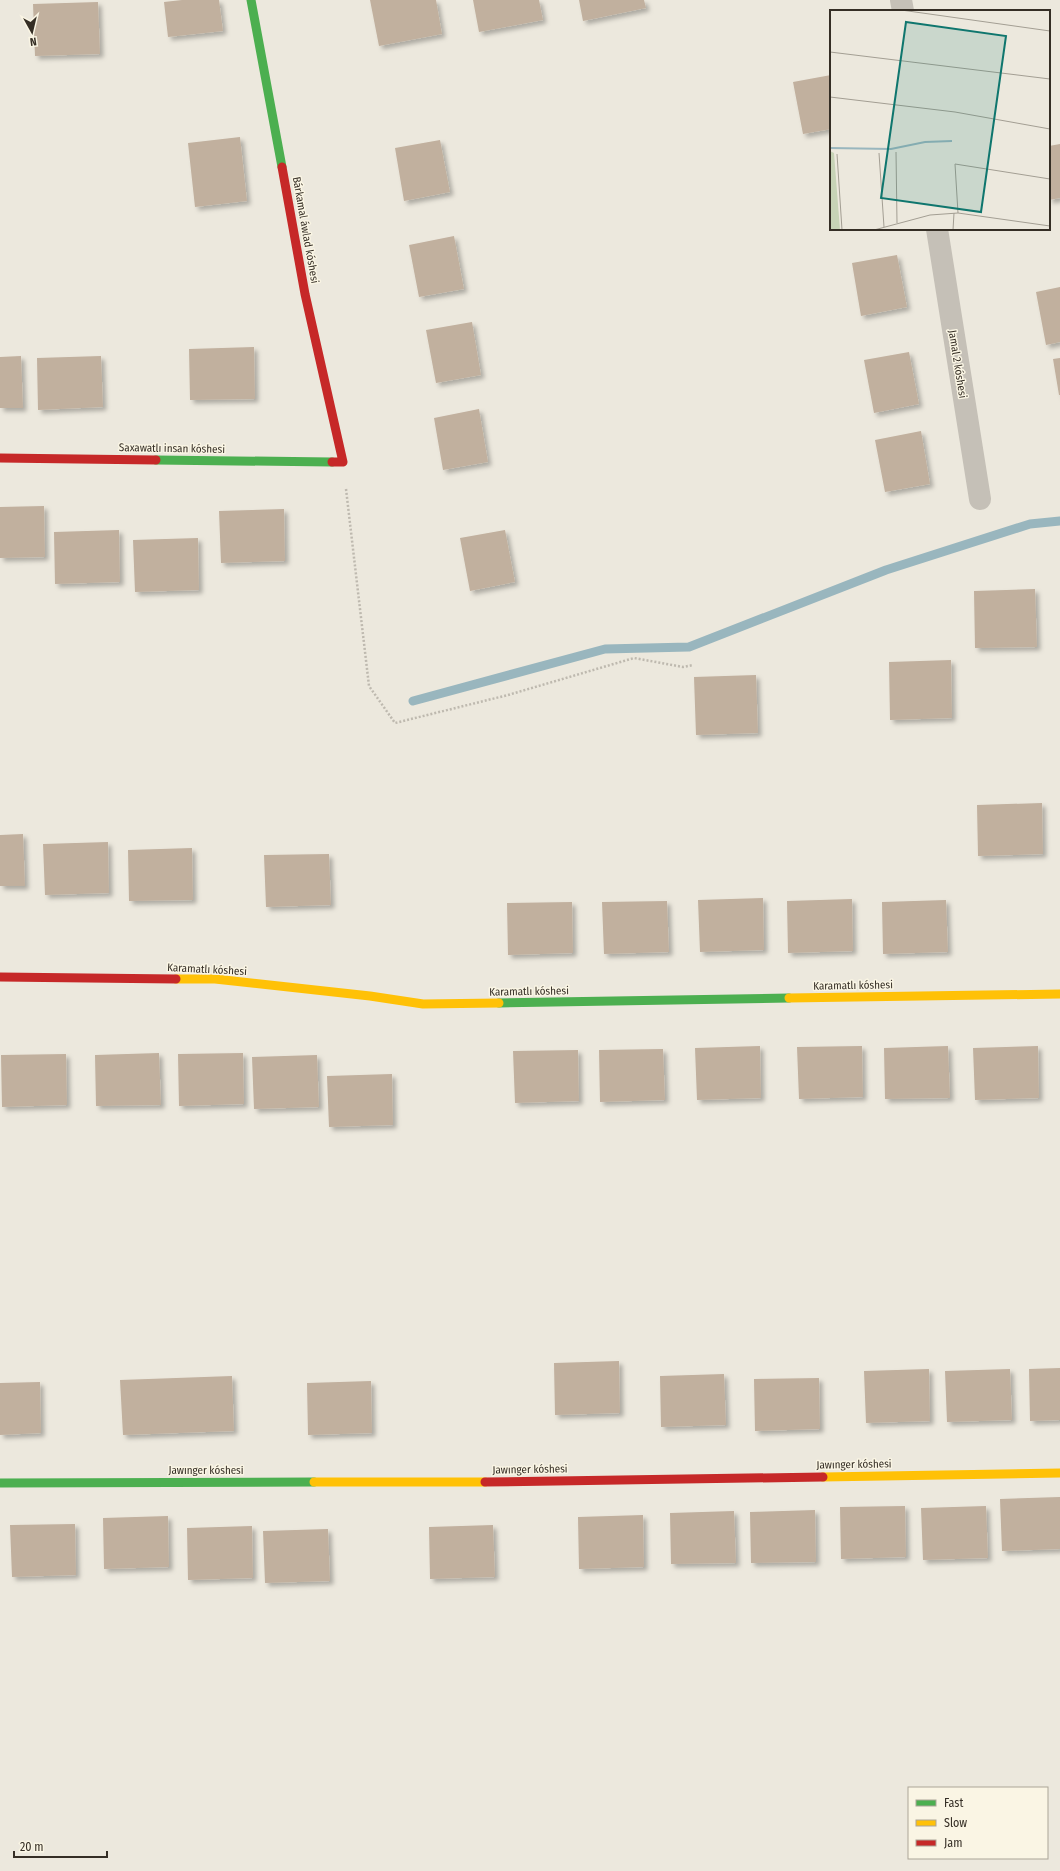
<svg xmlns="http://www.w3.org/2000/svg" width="1060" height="1871" viewBox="0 0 1060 1871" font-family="'Fira Sans Condensed',sans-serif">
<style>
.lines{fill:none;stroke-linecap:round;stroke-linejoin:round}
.stream{stroke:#99b6be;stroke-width:9}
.building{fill:#c1b09e;filter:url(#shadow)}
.path{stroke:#beb9af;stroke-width:2.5;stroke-dasharray:2 2;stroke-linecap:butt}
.street{stroke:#c5c0b7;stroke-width:22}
.fast{stroke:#4caf50;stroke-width:9}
.slow{stroke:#ffc107;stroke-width:9}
.jam{stroke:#c62828;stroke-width:9}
.labels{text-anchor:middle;stroke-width:3;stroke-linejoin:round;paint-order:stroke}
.street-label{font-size:11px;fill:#352e25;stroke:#faf5e4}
.inset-river{fill:none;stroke:#99b6be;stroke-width:2}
.inset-road{fill:none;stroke:#a39e93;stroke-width:1}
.view{fill:#0f766e;fill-opacity:0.15;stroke:#0f766e;stroke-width:2}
.inset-edge{fill:none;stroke:#352e25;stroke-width:2}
</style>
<defs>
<filter id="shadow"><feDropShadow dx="3.5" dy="3.5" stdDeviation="2" flood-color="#0004"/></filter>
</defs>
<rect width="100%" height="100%" fill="#ece8dd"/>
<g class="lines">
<path class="stream" d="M 413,701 L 605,649 L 689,647 L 886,570 L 1030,524 L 1060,521"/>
</g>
<path class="building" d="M 182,0 L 219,0 L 223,31 L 168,37 L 164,2 Z
M 370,0 L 436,0 L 442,34 L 379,46 Z
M 473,0 L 539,0 L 543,20 L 479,32 Z
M 579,0 L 644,0 L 646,8 L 583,21 Z
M 98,2 L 100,54 L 35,56 L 33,4 Z
M 831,75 L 831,129 L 803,134 L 793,82 Z
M 240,137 L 247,201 L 195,207 L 188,143 Z
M 440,140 L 450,192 L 404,201 L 395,148 Z
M 1060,144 L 1060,198 L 1049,200 L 1049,146 Z
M 454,236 L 464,289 L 419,297 L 409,245 Z
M 897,255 L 907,307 L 861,316 L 852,263 Z
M 1060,287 L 1060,342 L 1046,345 L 1036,292 Z
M 472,322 L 481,375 L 436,383 L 426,330 Z
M 254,347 L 255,399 L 190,400 L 189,349 Z
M 909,352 L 919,404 L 874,413 L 864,360 Z
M 21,356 L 23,408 L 0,408 L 0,357 Z
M 101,356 L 103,407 L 38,410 L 37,358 Z
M 1060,358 L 1060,395 L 1059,395 L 1053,359 Z
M 479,409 L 488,462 L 443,470 L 434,418 Z
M 921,431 L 930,484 L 885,492 L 875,440 Z
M 44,506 L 45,557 L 0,558 L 0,507 Z
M 284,509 L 285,561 L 221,563 L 219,511 Z
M 119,530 L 120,582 L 55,584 L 54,532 Z
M 505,530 L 515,582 L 470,591 L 460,538 Z
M 198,538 L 199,590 L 135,592 L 133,540 Z
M 1035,589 L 1037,647 L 975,648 L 974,591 Z
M 951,660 L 952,718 L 890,720 L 889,662 Z
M 756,675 L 758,733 L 696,735 L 694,677 Z
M 1042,803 L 1043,854 L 978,856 L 977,805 Z
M 23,834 L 25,886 L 0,886 L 0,835 Z
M 108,842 L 109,893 L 45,895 L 43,844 Z
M 192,848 L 193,900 L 129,901 L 128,850 Z
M 329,854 L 331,905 L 266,907 L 264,855 Z
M 763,898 L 764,950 L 700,952 L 698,900 Z
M 852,899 L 853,951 L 788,953 L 787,901 Z
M 946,900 L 948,952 L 883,954 L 882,902 Z
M 667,901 L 669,952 L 604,954 L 602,902 Z
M 572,902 L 573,953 L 508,955 L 507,903 Z
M 760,1046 L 761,1098 L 697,1100 L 695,1048 Z
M 862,1046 L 863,1097 L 799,1099 L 797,1047 Z
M 948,1046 L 950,1098 L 885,1099 L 884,1048 Z
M 1038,1046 L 1039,1098 L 975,1100 L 973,1048 Z
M 663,1049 L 665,1100 L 600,1102 L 599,1050 Z
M 578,1050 L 579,1101 L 515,1103 L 513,1051 Z
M 159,1053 L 161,1105 L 96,1106 L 95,1055 Z
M 243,1053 L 244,1104 L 179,1106 L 178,1054 Z
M 66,1054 L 67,1105 L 2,1107 L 1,1055 Z
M 317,1055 L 319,1107 L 254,1109 L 252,1057 Z
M 392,1074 L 393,1125 L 329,1127 L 327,1076 Z
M 619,1361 L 620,1413 L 555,1415 L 554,1363 Z
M 1060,1368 L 1060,1420 L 1030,1421 L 1029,1369 Z
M 929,1369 L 930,1421 L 866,1423 L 864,1371 Z
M 1010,1369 L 1012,1420 L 947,1422 L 945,1371 Z
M 724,1374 L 726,1425 L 661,1427 L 660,1376 Z
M 232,1376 L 234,1431 L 123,1435 L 120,1380 Z
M 819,1378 L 820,1429 L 755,1431 L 754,1379 Z
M 371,1381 L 372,1433 L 308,1435 L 307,1383 Z
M 40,1382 L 41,1433 L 0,1435 L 0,1383 Z
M 1060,1497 L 1060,1549 L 1002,1551 L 1000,1499 Z
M 905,1506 L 906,1557 L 841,1559 L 840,1507 Z
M 986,1506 L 988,1558 L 923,1560 L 921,1508 Z
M 815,1510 L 816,1562 L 751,1563 L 750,1512 Z
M 734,1511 L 736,1563 L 671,1564 L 670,1513 Z
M 643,1515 L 644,1567 L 579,1569 L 578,1517 Z
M 168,1516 L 169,1567 L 104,1569 L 103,1518 Z
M 75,1524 L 76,1575 L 12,1577 L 10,1525 Z
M 493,1525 L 495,1577 L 430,1579 L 429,1527 Z
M 252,1526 L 253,1578 L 188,1580 L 187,1528 Z
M 328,1529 L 330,1581 L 265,1583 L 263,1531 Z"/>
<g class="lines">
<path class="path" d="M 346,489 L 369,686 L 395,723 L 508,695 L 634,658 L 683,667 L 693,665"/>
<path class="street" d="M 901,0 L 903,11
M 937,229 L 980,499"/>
<path class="fast" d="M 251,0 L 282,167
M 156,460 L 332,462
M 499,1003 L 789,998
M 0,1483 L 314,1482"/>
<path class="slow" d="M 176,979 L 215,979 L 370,996 L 423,1004 L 499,1003
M 789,998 L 1060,994
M 823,1477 L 1060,1473
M 314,1482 L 485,1482"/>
<path class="jam" d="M 282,167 L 305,294 L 343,462 L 332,462
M 0,458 L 156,460
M 0,977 L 176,979
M 485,1482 L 823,1477"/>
</g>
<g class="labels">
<g class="street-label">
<text transform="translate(306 230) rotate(80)" y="4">Bárkamal áwlad kóshesi</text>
<text transform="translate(958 364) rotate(81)" y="4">Jamal 2 kóshesi</text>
<text transform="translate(172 448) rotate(1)" y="4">Saxawatlı insan kóshesi</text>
<text transform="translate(207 969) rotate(3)" y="4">Karamatlı kóshesi</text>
<text transform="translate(853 985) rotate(-1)" y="4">Karamatlı kóshesi</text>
<text transform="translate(529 991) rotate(-1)" y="4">Karamatlı kóshesi</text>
<text transform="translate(854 1464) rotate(-1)" y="4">Jawınger kóshesi</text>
<text transform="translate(530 1469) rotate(-1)" y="4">Jawınger kóshesi</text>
<text x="206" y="1474">Jawınger kóshesi</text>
</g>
</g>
<g transform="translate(830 10)">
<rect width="220" height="220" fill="#ece8dd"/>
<path d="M 0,141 L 4,143 L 10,220 L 0,220 Z" fill="#c7d3b6"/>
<path class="inset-river" d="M 0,138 L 61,139 L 95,132 L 122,131"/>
<path class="inset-road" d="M 71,0 L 220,21M 0,42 L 220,69M 0,87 L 125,102 L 220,119M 66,142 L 67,213M 49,143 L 54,217M 7,144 L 12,220M 128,203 L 125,154 L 220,169M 44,220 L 100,205 L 128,203 L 220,216M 123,220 L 124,203"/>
<path class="view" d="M 76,12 L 176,26 L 151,202 L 51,188 Z"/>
<rect width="220" height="220" class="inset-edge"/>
</g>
<rect x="908" y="1787" width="140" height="72" fill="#faf5e4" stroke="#aba598"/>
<rect x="916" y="1800" width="20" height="6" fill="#4caf50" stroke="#aba598"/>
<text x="944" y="1807" font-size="12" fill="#352e25">Fast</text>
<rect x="916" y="1820" width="20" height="6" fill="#ffc107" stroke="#aba598"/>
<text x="944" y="1827" font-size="12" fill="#352e25">Slow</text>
<rect x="916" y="1840" width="20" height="6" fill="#c62828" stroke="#aba598"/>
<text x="944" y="1847" font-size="12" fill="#352e25">Jam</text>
<g transform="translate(32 32) rotate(172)" stroke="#faf5e4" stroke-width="3" paint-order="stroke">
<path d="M0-3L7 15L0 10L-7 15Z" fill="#352e25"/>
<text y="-6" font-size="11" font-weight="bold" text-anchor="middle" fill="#352e25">N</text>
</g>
<path d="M14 1851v6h93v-6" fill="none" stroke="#352e25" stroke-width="2"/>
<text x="20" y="1851" font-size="12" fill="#352e25" stroke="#faf5e4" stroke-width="3" paint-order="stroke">20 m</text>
</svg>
